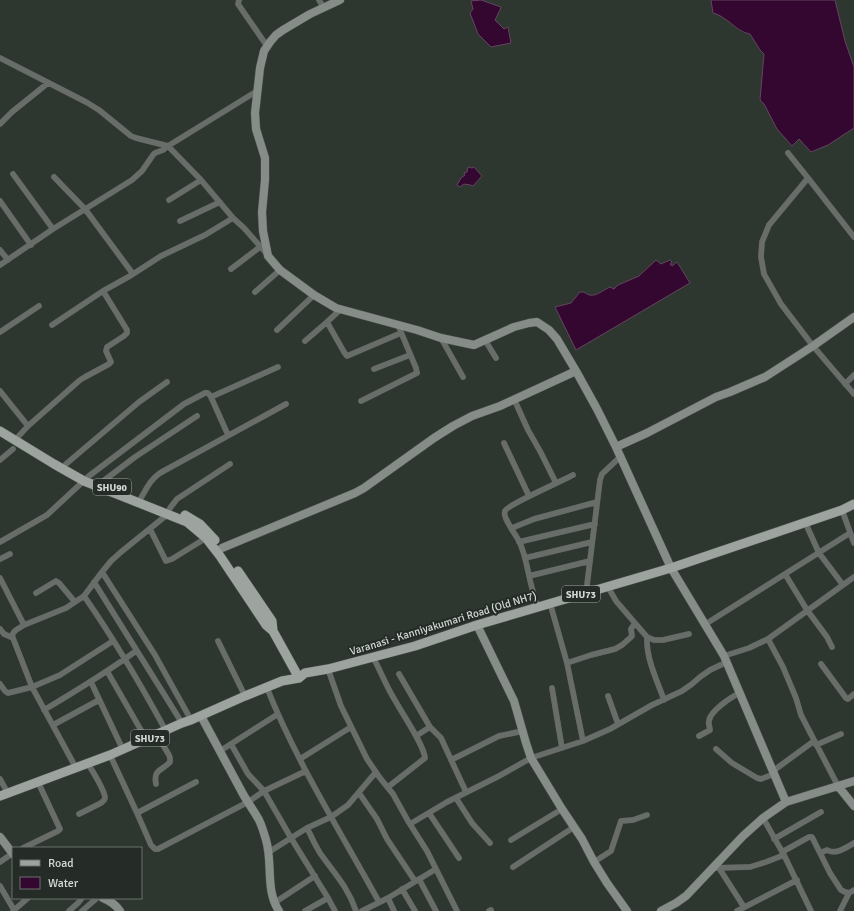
<svg xmlns="http://www.w3.org/2000/svg" width="854" height="911" viewBox="0 0 854 911" font-family="Signika,sans-serif">
<style>
.water{fill:#33072f;stroke:#634660}
.lines{fill:none;stroke-linecap:round;stroke-linejoin:round}
.street-casing{stroke:#4c534e;stroke-width:6}
.secondary-casing{stroke:#4c534e;stroke-width:9}
.primary-casing{stroke:#4c534e;stroke-width:10}
.street{stroke:#696d6a;stroke-width:5.5}
.secondary{stroke:#868c88;stroke-width:8}
.primary{stroke:#9da49f;stroke-width:9}
.labels{text-anchor:middle;stroke-width:4;stroke-linejoin:round;paint-order:stroke}
.shield{fill:#252c27;stroke:#9fa4a0;stroke-width:1}
.shield-label{font-size:10px;font-weight:bold;fill:#d3d8d4}
.street-label{font-size:11px;fill:#d3d8d4;stroke:#252c27}
</style>
<rect width="100%" height="100%" fill="#2e3630"/>
<path class="water" d="M 481,0 L 501,7 L 500,10 L 495,20 L 504,29 L 508,27 L 511,43 L 491,47 L 478,34 L 470,13 L 473,9 L 471,1 Z
M 711,0 L 835,0 L 845,41 L 854,67 L 854,128 L 828,145 L 811,152 L 799,139 L 792,146 L 777,129 L 764,104 L 760,100 L 764,54 L 760,50 L 750,34 C 739,32 733,24 725,19 C 721,16 717,14 713,13 Z
M 468,167 L 472,168 L 474,167 L 482,176 L 473,186 C 469,184 467,185 464,184 L 460,187 L 457,185 L 461,178 L 465,175 L 464,173 L 467,172 Z
M 656,260 L 661,264 L 670,260 L 672,262 L 670,264 L 672,266 L 677,262 L 690,283 L 576,350 L 555,307 L 571,303 L 580,292 L 584,292 C 593,300 601,291 610,287 L 614,289 L 618,285 L 639,276 Z"/>
<g class="lines">
<defs>
<path id="street" d="M 239,0 L 238,4 L 267,46
M 319,0 L 324,8
M 0,58 L 86,102 L 99,110 L 131,136 L 136,138 L 168,146 L 201,180 L 233,218 L 244,228 L 267,254
M 0,124 L 12,112 L 48,83
M 788,153 L 808,178
M 13,174 L 53,229
M 54,177 L 85,209 L 133,274
M 169,200 L 201,180
M 0,201 L 31,245
M 180,221 L 220,202
M 854,237 L 808,178 L 769,225 L 762,242 L 761,257 L 764,274 L 781,304 L 813,346 L 854,394
M 0,250 L 8,260
M 0,265 L 53,229 L 132,180 L 142,171 L 153,155 L 155,153 L 163,150 L 168,146 L 257,91
M 231,269 L 260,247
M 255,292 L 280,270
M 327,322 L 344,352 L 347,356 L 401,333
M 52,325 L 103,291 L 130,276 L 161,256 L 205,235 L 233,218
M 277,330 L 314,295
M 0,332 L 39,306
M 441,338 L 463,377
M 485,340 L 496,358
M 305,341 L 327,322 L 340,310
M 374,369 L 410,355
M 845,384 L 854,375
M 0,391 L 28,426
M 211,397 L 278,367
M 514,399 L 528,430 L 540,451 L 556,483
M 361,401 L 417,373 L 416,368 L 398,325
M 15,440 L 28,426 L 80,380 L 85,377 L 109,364 L 111,362 L 106,351 L 107,347 L 124,336 L 127,333 L 127,330 L 103,291
M 504,443 L 529,496
M 0,460 L 13,449
M 66,464 L 139,402 L 167,382
M 102,482 L 135,457 L 197,416
M 141,498 C 147,488 150,480 160,473 L 286,404
M 842,510 L 854,543
M 805,522 L 819,553 L 843,585
M 512,528 L 534,519 L 597,502
M 150,529 L 166,561 L 172,559 L 206,538
M 0,542 L 47,515 L 89,476 L 184,404 L 205,393 C 208,392 209,394 211,397 L 228,435
M 519,542 L 527,540 L 595,524
M 525,558 L 592,542
M 0,559 L 10,554
M 102,572 L 155,655 L 191,720
M 785,574 L 807,610 L 827,637 L 832,647
M 529,576 L 590,561
M 0,578 L 24,625
M 94,582 L 182,723
M 608,587 L 616,601 L 647,637 L 654,640 L 663,640 L 689,634
M 36,593 L 56,581 L 59,583 L 75,602
M 586,593 L 600,480 L 602,474 L 620,457
M 84,596 C 114,639 141,685 166,731
M 550,603 L 567,663 L 583,741
M 537,607 C 535,598 532,589 530,580 C 527,567 525,553 519,541 C 516,535 502,517 505,511 C 507,505 564,480 573,475
M 704,625 L 850,533
M 0,629 L 4,634 L 13,638
M 647,637 C 646,659 657,680 664,700
M 768,639 L 783,667 L 796,698 L 801,715 L 838,786
M 218,641 L 245,696
M 724,656 L 749,648 L 768,639 L 854,577
M 373,657 C 381,672 387,688 396,702 C 403,715 424,745 425,758 L 388,787
M 567,663 L 591,655 L 615,649 L 622,645 L 630,638 L 632,636 L 631,629 L 635,623
M 821,664 L 846,698 L 848,699 L 854,694
M 328,669 L 341,706 L 367,759 L 380,778 L 393,794 L 408,821 L 427,851 L 457,911
M 107,671 L 142,732
M 399,674 L 430,727 L 441,738 L 466,792
M 91,682 L 123,750
M 0,684 L 5,691 L 8,693 L 32,687 L 60,675 L 113,641
M 267,688 C 297,763 340,831 379,902
M 552,688 L 562,748
M 608,696 L 618,724
M 44,710 C 76,691 107,672 136,651
M 53,725 L 99,700
M 416,736 L 430,727
M 699,736 L 710,730 C 710,727 708,724 709,721 C 710,711 731,697 740,693
M 231,744 L 248,774 L 264,791 L 291,838 L 328,898 L 335,911
M 816,745 L 841,734
M 716,749 L 732,763 L 757,778 L 761,779 L 774,774
M 220,751 L 278,714
M 110,755 L 137,813 L 151,845 L 155,849 L 158,849 L 248,802 L 264,791 L 306,771
M 300,759 L 351,727
M 451,760 L 499,736 L 523,731
M 76,768 L 32,687 L 13,638 L 12,635 L 14,632 L 16,630 L 24,625 L 66,608 L 84,596 L 102,572 L 111,561 L 121,552 L 168,514 L 170,508 L 177,499 L 230,464
M 773,771 L 814,741
M 0,779 L 5,788
M 156,784 C 153,769 162,771 170,762 L 170,758 L 169,755 L 157,735
M 359,793 L 377,819 L 387,839 L 415,881
M 456,798 L 472,823 L 490,843
M 137,813 L 196,782
M 429,813 L 459,858
M 79,814 L 101,803 C 103,801 105,800 105,798 C 105,791 92,770 88,764
M 763,818 L 784,855 L 811,911
M 410,824 L 447,802 L 499,776 L 531,758 L 583,741 L 610,729 L 652,705 L 682,691 L 692,684 L 700,677 L 710,670 L 727,662
M 307,828 C 311,836 315,845 320,853 C 334,873 348,887 356,911
M 774,839 L 821,812
M 511,840 L 562,809
M 23,848 L 58,831 L 60,829 L 38,782
M 269,852 L 291,838 L 307,828 L 331,817 L 348,805 L 376,772
M 782,852 L 809,837 L 812,837 L 830,873 L 841,890 L 845,892 L 849,893 L 854,890
M 820,853 L 827,850 C 835,855 846,848 854,843
M 0,862 L 13,853
M 594,862 L 611,851 L 621,821 L 633,820 L 647,815
M 513,867 L 574,827
M 713,868 L 750,867 L 766,862 L 784,855
M 719,868 L 744,907
M 419,879 L 436,911
M 0,886 L 14,910
M 402,889 L 415,911
M 388,898 L 394,911
M 274,903 L 315,876
M 13,911 L 28,898
M 69,911 L 78,903 L 82,898
M 82,911 L 97,898
M 305,911 L 328,898
M 362,911 L 388,898 L 436,869
M 489,911 L 491,910
M 737,911 L 797,880
M 840,911 L 849,893"/>
<path id="secondary" d="M 340,0 L 310,14 L 283,30 L 276,35 L 270,42 L 264,51 L 260,68 L 255,113 L 256,129 L 265,158 L 265,180 L 262,212 L 263,231 L 268,256 L 280,270 L 314,295 L 336,308 L 417,330 L 441,338 L 474,345 L 514,327 L 529,323 L 537,322 L 549,330 L 557,339 L 576,371 L 597,409 L 616,447 L 671,568 L 724,656 L 786,802
M 616,447 L 647,433 L 716,397 L 730,392 L 765,377 L 813,346 L 854,317
M 222,548 L 355,493 L 364,488 L 434,438 L 453,426 L 472,416 L 500,406 L 576,371
M 477,625 L 514,701 L 526,743 L 531,758 L 562,809 L 582,839 L 594,862 L 607,883 L 627,911
M 201,716 C 215,742 229,768 243,794 C 248,803 254,811 259,820 C 262,826 264,833 266,840 C 273,863 265,890 279,911
M 838,786 L 854,806
M 0,837 L 13,854
M 103,898 C 110,901 116,905 120,911
M 661,911 L 676,903 L 686,896 L 743,836 L 763,818 L 786,802 L 854,781"/>
<path id="primary" d="M 0,431 L 54,464 L 84,481 L 187,522 L 206,538 L 220,556 L 266,625 L 273,631 L 299,678
M 185,515 L 200,524 L 215,540
M 238,571 L 272,621 L 273,631
M 0,796 L 110,755 L 182,723 L 191,720 L 245,696 L 282,681 L 299,678 L 305,673 L 328,669 L 415,646 L 477,625 L 671,568 L 730,548 L 842,510 L 854,504"/>
</defs>
<use href="#street" class="street-casing"/>
<use href="#secondary" class="secondary-casing"/>
<use href="#primary" class="primary-casing"/>
<use href="#street" class="street"/>
<use href="#secondary" class="secondary"/>
<use href="#primary" class="primary"/>
</g>
<g class="labels">
<g class="shield">
<rect x="93" y="479" width="38" height="16" rx="3"/>
<rect x="562" y="586" width="38" height="16" rx="3"/>
<rect x="131" y="730" width="38" height="16" rx="3"/>
</g>
<g class="shield-label">
<text x="112" y="491">SHU90</text>
<text x="581" y="598">SHU73</text>
<text x="150" y="742">SHU73</text>
</g>
<g class="street-label">
<text transform="translate(443 623) rotate(-17)" y="4">Varanasi - Kanniyakumari Road (Old NH7)</text>
</g>
</g>
<rect x="12" y="847" width="130" height="52" fill="#252c27" stroke="#6b716c"/>
<rect x="20" y="860" width="20" height="6" fill="#9da49f" stroke="#6b716c"/>
<text x="48" y="867" font-size="12" fill="#d3d8d4">Road</text>
<rect x="20" y="877" width="20" height="12" fill="#33072f" stroke="#6b716c"/>
<text x="48" y="887" font-size="12" fill="#d3d8d4">Water</text>
</svg>
